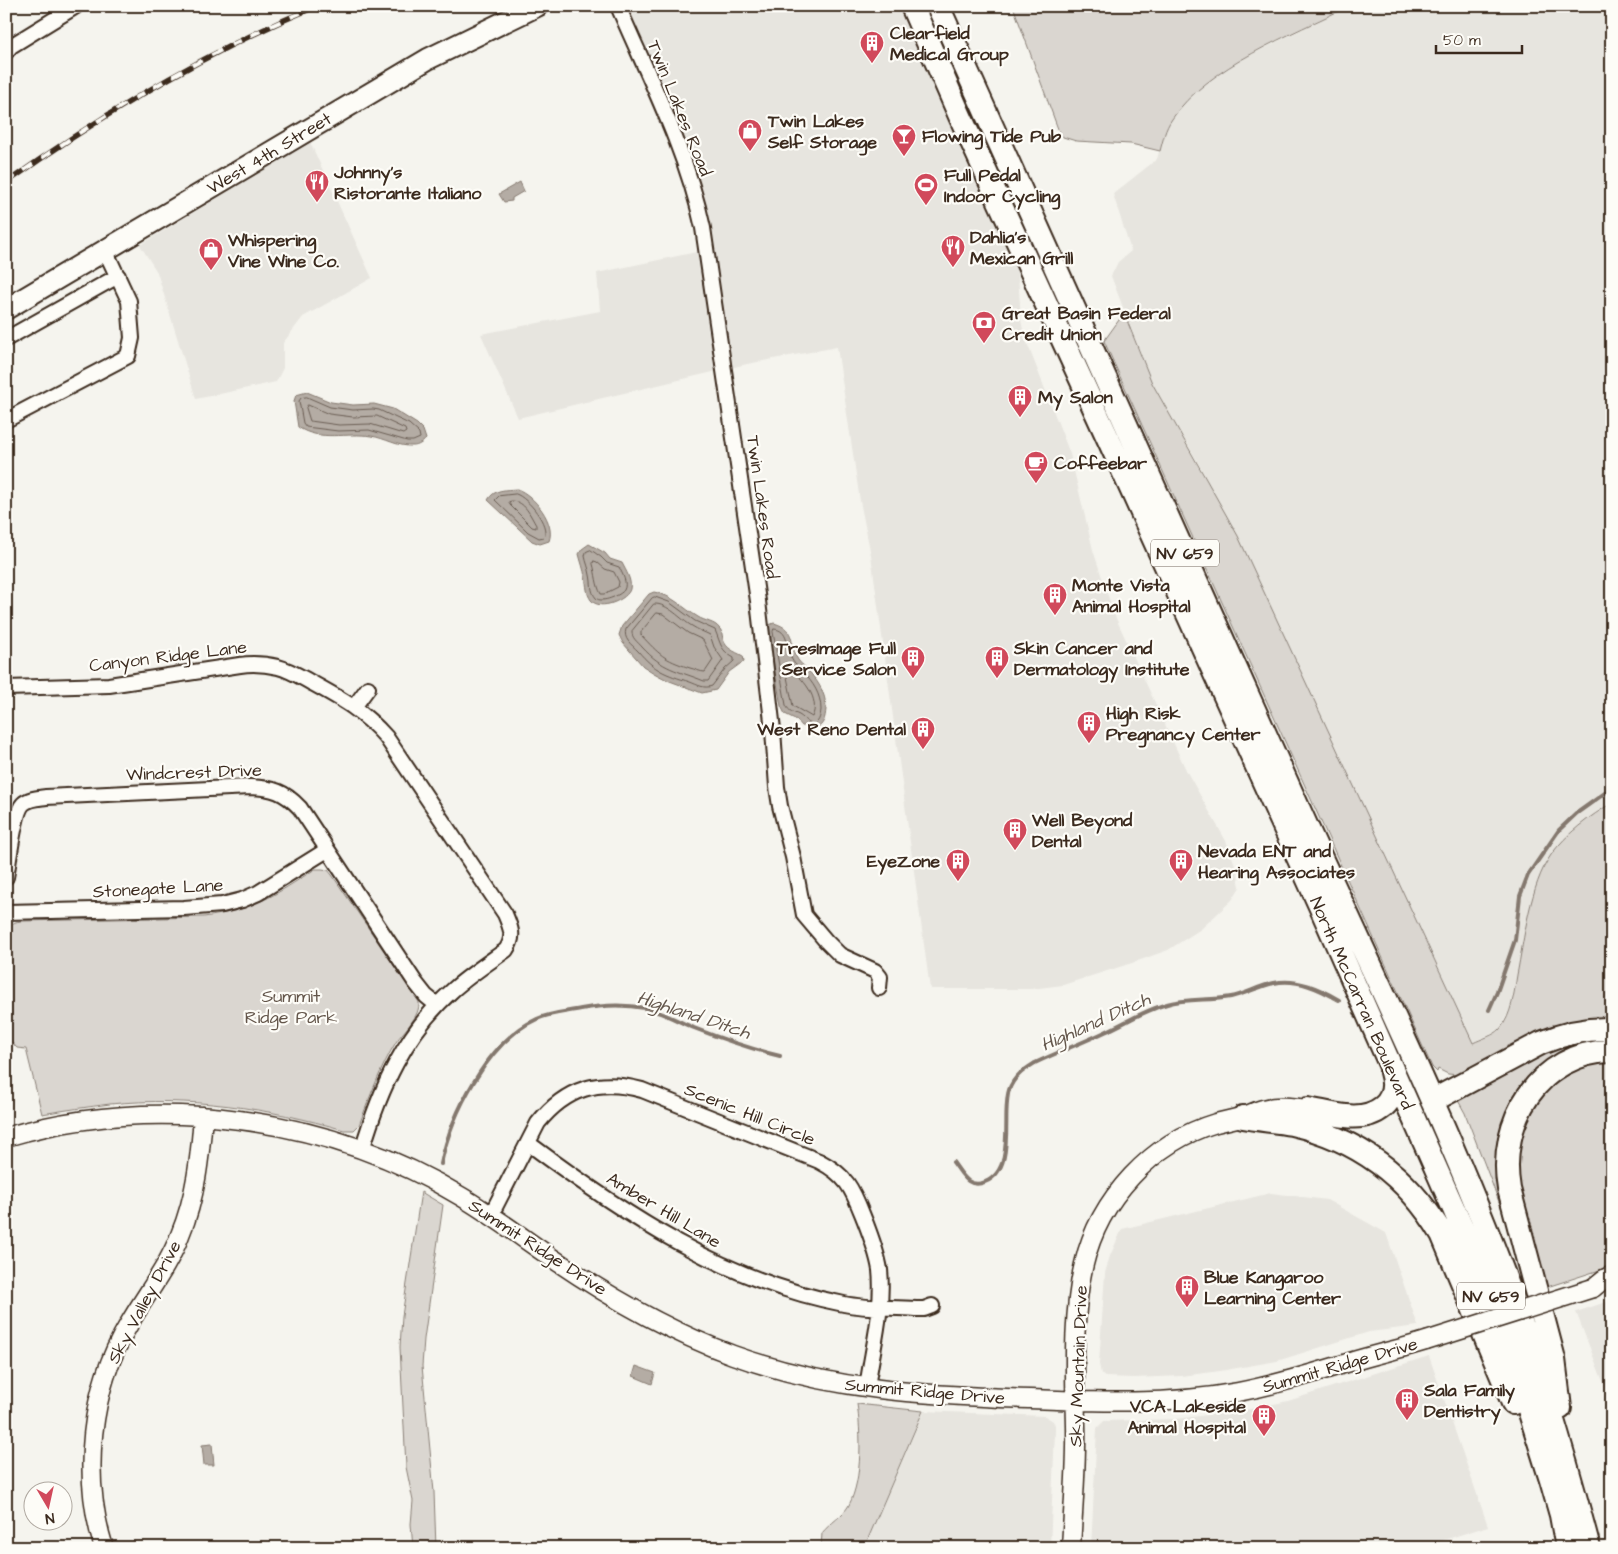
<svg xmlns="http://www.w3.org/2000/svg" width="1618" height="1554" viewBox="0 0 1618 1554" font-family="'Architects Daughter',sans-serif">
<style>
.built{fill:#e7e5df}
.green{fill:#dad6d0;stroke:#8a8077}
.water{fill:#b4aca4;stroke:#84786e}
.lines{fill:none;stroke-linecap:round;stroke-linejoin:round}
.shore{stroke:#6b5e54;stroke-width:1}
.stream{stroke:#84786e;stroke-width:4}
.minor-casing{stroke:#3b2a1e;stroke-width:18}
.tertiary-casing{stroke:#3b2a1e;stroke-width:21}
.secondary-casing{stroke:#3b2a1e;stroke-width:24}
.primary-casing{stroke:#3b2a1e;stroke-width:26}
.minor{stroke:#fdfcf7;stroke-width:14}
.tertiary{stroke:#fdfcf7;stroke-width:18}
.secondary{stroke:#fdfcf7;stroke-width:20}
.primary{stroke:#fdfcf7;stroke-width:22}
.rail-casing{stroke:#3b2a1e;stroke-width:5.5}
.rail{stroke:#fdfcf7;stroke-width:4;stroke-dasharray:11;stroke-linecap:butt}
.tertiary-bridge-casing{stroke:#3b2a1e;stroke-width:21;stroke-linecap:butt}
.tertiary-bridge{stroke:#fdfcf7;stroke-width:18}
.labels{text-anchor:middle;stroke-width:4.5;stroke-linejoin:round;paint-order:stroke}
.shield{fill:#fdfcf7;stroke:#75695f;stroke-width:1}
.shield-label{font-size:16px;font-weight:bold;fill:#3b2a1e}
.poi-label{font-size:18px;font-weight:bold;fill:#3b2a1e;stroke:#fdfcf7;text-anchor:start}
.street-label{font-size:18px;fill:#3b2a1e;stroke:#fdfcf7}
.park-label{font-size:18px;fill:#63554a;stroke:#fdfcf7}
.water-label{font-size:19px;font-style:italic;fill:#65584d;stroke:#fdfcf7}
</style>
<rect width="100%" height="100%" fill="#f5f4ee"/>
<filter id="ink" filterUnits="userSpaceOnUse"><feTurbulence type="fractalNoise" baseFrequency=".02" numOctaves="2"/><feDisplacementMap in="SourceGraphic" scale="10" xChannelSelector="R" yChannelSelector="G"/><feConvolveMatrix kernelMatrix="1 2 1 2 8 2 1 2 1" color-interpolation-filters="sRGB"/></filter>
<g filter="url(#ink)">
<path class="built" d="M 618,6 L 898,6 L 1018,274 L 1021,320 L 1024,335 L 1070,454 L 1093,550 L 1114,614 L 1187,772 L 1226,841 L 1237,870 L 1240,887 L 1232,900 L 1201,929 L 1168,950 L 1132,963 L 1063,985 L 1031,989 L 930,989 L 871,555 L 860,501 L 837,347 L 747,364 L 518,418 L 481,334 L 600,311 L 597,273 L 706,250 L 703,228 Z
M 1349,6 L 1612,6 L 1612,803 L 1598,811 L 1540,879 L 1530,911 L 1510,1009 L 1499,1030 L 1473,1043 L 1329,733 L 1201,468 L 1152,383 L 1111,276 L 1118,262 L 1131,251 L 1113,194 L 1157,159 L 1165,132 L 1171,120 L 1184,102 L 1213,77 L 1248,56 Z
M 310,142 L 372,278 L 303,317 L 283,343 L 283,368 L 276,382 L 196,399 L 157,272 L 140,245 Z
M 1271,1193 L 1327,1200 L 1386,1233 L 1418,1326 L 1369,1332 L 1277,1361 L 1220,1371 L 1182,1376 L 1134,1378 L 1105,1377 L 1101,1374 L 1099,1364 L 1105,1273 L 1110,1256 L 1122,1229 Z
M 1612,1300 L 1612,1405 L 1576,1312 Z
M 1429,1356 L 1488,1526 L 1419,1548 L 1091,1548 L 1097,1428 L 1104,1421 L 1175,1419 L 1241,1411 L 1288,1401 Z
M 924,1411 L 1045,1416 L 1053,1421 L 1055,1425 L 1055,1431 L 1050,1548 L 864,1548 Z"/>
<path class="green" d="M 1013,6 L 1349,6 C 1293,34 1206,67 1172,119 C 1165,129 1163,140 1160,151 L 1131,144 L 1076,141 L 1063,137 L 1058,129 Z
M 1124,313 L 1152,383 L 1238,536 L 1473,1043 C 1481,1039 1495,1035 1500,1029 C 1512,1014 1514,993 1517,975 C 1524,939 1530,885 1551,855 C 1566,834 1590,816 1612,803 L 1612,1021 L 1459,1075 L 1448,1074 L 1438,1069 L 1437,1072 L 1432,1067 L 1104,341 Z
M 322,869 L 328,870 L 332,875 L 419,1002 C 420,1017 404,1030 396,1042 C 380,1068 370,1097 359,1125 L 354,1130 L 344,1130 C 268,1108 189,1096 110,1104 C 88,1107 65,1110 42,1114 L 26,1049 L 17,1048 L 6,1036 L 6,932 C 9,924 15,921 23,921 L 204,917 C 253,910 274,896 315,869 Z
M 1612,1034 L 1612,1046 L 1603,1046 L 1515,1109 L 1522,1262 L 1465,1113 L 1455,1095 L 1549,1044 Z
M 1612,1059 L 1612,1266 L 1544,1288 L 1516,1188 L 1517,1145 L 1536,1099 L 1570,1068 Z
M 421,1192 L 443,1205 L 424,1339 L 422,1366 L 434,1492 L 436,1548 L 413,1548 L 411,1524 L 413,1501 L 406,1467 L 400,1347 L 402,1316 Z
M 857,1404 L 923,1411 L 864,1548 L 821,1548 L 822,1533 C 830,1523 843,1516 849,1505 C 863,1478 861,1432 857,1404 Z"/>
<path class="water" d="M 520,182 L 524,191 L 512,198 L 512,201 L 504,202 L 499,194 Z
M 307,392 L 331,402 L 353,405 L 374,404 L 393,409 L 417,424 L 423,430 L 426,439 C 422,443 418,446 413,446 C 398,447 385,438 371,436 C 348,432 319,442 298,427 L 294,401 L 296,395 Z
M 517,489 C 534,495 556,523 549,541 L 540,544 L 532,541 L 488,500 C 494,489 505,490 517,489 Z
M 589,544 L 605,553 L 610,559 L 622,563 C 626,571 632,580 630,589 C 628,599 600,612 591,600 C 586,593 587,586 585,577 C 584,570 581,562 579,554 L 582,549 Z
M 654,592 C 672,595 683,608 698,617 C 704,621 715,622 719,628 C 722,630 722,635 723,639 C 726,649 734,651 743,656 L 744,661 L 729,672 L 716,690 L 702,693 L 667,680 L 654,673 L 643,666 L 623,643 L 619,635 L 622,626 L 649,594 Z
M 774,623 C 798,630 788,644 798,660 C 800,663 803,665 806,668 C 817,680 826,692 826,709 C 825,719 824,724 816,729 L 802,726 L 797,720 L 785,714 L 781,706 L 768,631 L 769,625 Z
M 636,1366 L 655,1373 L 652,1384 L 633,1376 Z
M 212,1444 L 214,1465 L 204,1465 L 202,1445 Z"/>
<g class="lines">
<path class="shore" d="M 307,397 L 330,407 L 353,410 L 373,409 L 379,410 L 409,424 L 419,433 L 420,438 L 413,441 L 407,441 L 369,430 L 338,431 L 306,427 L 303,423 L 299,401 L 301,398 Z
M 308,405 L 329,414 L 353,417 L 377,416 L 405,429 L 406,432 L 403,434 L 370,424 L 339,425 L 310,421 L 306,408 Z
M 516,494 C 528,498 550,525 544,537 L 539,538 L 528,532 L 495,500 L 499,496 Z
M 512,501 C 525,501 530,515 536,525 L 536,528 L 532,527 L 510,505 L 509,502 Z
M 591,550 L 601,557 L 607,563 L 619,567 C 622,573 628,583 624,590 C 621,595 601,604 596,598 C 590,591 592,583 590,575 C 589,568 586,562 585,556 L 586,552 Z
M 594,561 L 597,562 L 605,569 L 614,572 L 619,582 L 618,587 L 604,594 L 601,594 C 596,585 596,574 593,564 Z
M 655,597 L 669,602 L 695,621 L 715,630 C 721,644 720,650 734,658 L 734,661 L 725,669 L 712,686 C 704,689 698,685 690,682 C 665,674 655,671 638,651 C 631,644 623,639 626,629 L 652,598 Z
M 654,604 C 668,603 681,620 692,626 C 698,630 704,632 710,635 L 714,647 L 723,660 L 708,681 L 704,681 C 677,670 663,670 642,647 C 638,642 631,638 632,631 Z
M 657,613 L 663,614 L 688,633 L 703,640 L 713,660 L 705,672 C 700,672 695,669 690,668 C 663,659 660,655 641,635 L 641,632 Z
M 774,629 C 789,630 786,646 791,657 C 793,664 798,666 803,672 C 813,683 821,694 821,710 C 820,716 820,720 815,724 C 806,724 806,719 799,715 C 793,712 789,712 786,705 L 773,632 Z
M 788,669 C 803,676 821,700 812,717 L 793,706 L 786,672 Z"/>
<path class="stream" d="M 1489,1010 L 1497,992 L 1515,940 L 1520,896 L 1528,875 L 1559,830 L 1577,813 L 1612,788
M 953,1162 C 962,1174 968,1189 985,1182 C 1017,1169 1001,1115 1009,1090 C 1014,1076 1024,1070 1035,1063 C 1058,1052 1082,1043 1105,1032 C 1125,1023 1145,1010 1167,1004 C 1187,998 1210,1001 1231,997 C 1246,994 1259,986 1274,983 C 1297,978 1320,989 1339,1000
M 441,1164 C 451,1114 488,1041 537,1019 C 550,1013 566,1012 581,1009 C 602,1005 624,1004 645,1008 C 662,1012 678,1021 694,1028 C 722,1039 751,1049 780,1056"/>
<defs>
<path id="minor" d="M 618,6 C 649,78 687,152 703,228 L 758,601 L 773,730 L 777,787 L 780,806 L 793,857 L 804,915 L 826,941 L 840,955 L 875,971 L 880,977 L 879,988
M 6,52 L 11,46 L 76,6
M 6,339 L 118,276
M 6,420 L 128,356 L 132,338 L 129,301 L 105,250
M 6,688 L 109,685 L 240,665 C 253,663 265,664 278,667 C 290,670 301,677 312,683 C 343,700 362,710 386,737 L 505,914 C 511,928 515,937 506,950 C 488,963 470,975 454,989 C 405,1032 380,1089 362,1150
M 354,707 L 368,688
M 6,877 C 9,863 14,813 23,804 C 29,798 39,798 46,797 L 250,787 C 273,788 284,791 300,808 L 415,982 L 426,996 L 437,1005
M 6,912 L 184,908 L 222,905 L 242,900 L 258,893 L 327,850
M 528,1143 C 625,1215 723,1281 844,1304 C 868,1309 892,1307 916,1309 L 924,1309 L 932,1306
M 491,1215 L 538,1123 C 566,1088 599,1078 642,1090 L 819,1161 C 846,1175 852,1188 863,1216 C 870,1234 877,1251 880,1270 C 884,1309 872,1350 867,1388"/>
<path id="tertiary" d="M 6,1137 C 157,1093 328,1116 462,1197 C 494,1216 524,1239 555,1260 C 611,1298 670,1332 733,1355 C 833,1391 924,1395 1029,1399 C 1099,1402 1168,1405 1238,1392 C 1275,1385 1311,1374 1347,1363 C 1373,1355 1400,1349 1426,1341
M 1593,1288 L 1604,1279 L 1612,1275
M 104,1548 C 81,1475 90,1389 129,1324 C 146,1294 168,1267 180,1235 C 196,1197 200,1157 203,1116
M 1071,1548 C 1073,1508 1077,1467 1076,1426 C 1075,1376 1072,1313 1084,1264 C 1099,1199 1152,1142 1216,1123 C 1224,1121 1233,1119 1241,1117 C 1249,1115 1255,1111 1263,1109 C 1277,1105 1293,1107 1308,1109"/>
<path id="secondary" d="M 6,309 L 428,59 L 537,6"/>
<path id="primary" d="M 912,6 L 960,116 L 1118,460 L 1320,906 L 1453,1207 L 1490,1294 L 1511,1352 L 1551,1480 L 1561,1515 L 1567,1548
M 938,6 C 1060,272 1177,539 1297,805 C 1366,958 1441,1110 1501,1267 C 1536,1358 1564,1453 1589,1548
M 1432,1101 L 1541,1043 C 1564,1033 1587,1028 1612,1029
M 1308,1109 C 1320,1111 1333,1115 1346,1116 C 1374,1119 1401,1104 1391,1072
M 1243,1117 C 1259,1120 1276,1121 1292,1124 C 1358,1139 1408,1177 1442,1234 L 1513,1403
M 1560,1408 L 1554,1359 L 1509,1189 C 1497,1122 1539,1052 1612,1051"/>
</defs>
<use href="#minor" class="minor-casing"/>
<use href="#tertiary" class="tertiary-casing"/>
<use href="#secondary" class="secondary-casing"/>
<use href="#primary" class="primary-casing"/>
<use href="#minor" class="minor"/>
<use href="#tertiary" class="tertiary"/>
<use href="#secondary" class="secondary"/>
<use href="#primary" class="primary"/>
<defs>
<path id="rail" d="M 6,183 C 103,114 207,51 317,6"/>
</defs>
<use href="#rail" class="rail-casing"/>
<use href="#rail" class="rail"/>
<defs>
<path id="tertiary-bridge" d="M 1426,1341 L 1593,1288"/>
</defs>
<use href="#tertiary-bridge" class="tertiary-bridge-casing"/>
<use href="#tertiary-bridge" class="tertiary-bridge"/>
</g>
</g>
<defs>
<symbol id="building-pin" viewBox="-11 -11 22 30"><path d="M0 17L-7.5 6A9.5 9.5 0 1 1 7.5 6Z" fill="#d1495b" stroke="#fdfcf7"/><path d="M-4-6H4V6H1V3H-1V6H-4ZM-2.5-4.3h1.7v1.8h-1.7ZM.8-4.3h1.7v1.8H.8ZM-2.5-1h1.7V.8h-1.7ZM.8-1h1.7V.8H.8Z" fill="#fff"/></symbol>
<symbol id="shop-pin" viewBox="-11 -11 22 30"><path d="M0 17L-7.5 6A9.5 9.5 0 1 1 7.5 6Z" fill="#d1495b" stroke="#fdfcf7"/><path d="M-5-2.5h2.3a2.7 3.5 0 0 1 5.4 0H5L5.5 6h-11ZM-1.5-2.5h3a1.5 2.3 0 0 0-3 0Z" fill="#fff"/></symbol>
<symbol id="bar-pin" viewBox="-11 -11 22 30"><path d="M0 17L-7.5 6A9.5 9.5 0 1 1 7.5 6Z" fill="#d1495b" stroke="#fdfcf7"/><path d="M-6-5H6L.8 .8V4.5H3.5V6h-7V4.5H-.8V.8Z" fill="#fff"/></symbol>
<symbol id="restaurant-pin" viewBox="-11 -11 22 30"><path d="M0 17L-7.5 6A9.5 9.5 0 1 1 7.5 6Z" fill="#d1495b" stroke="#fdfcf7"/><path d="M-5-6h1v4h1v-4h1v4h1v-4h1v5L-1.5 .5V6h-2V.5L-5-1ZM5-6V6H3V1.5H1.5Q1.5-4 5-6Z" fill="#fff"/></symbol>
<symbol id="stadium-pin" viewBox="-11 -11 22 30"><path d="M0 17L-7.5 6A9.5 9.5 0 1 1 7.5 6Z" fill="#d1495b" stroke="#fdfcf7"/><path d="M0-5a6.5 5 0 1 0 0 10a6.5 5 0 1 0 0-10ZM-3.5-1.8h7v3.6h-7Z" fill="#fff"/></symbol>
<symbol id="bank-pin" viewBox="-11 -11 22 30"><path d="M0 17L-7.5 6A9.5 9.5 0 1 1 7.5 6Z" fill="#d1495b" stroke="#fdfcf7"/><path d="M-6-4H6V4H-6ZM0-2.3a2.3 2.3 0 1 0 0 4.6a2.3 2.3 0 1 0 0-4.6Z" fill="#fff"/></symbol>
<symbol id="cafe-pin" viewBox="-11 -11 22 30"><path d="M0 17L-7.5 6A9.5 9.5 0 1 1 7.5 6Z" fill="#d1495b" stroke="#fdfcf7"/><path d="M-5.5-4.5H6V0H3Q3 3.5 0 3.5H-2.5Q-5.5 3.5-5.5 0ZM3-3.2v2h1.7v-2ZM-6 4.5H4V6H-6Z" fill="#fff"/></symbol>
</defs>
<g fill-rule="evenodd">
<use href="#building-pin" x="858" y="29" width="28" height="38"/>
<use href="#shop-pin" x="736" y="117" width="28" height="38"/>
<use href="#bar-pin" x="890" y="122" width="28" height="38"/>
<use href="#restaurant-pin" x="303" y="168" width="28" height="38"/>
<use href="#stadium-pin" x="912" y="171" width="28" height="38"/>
<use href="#restaurant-pin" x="939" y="233" width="28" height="38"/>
<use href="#shop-pin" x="197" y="236" width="28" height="38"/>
<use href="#bank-pin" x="970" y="309" width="28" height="38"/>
<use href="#building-pin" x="1006" y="383" width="28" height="38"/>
<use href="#cafe-pin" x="1022" y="449" width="28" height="38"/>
<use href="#building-pin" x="1041" y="581" width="28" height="38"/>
<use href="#building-pin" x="899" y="644" width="28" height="38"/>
<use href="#building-pin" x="983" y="644" width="28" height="38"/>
<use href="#building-pin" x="1075" y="709" width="28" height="38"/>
<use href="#building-pin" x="909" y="715" width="28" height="38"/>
<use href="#building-pin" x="1001" y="816" width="28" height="38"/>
<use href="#building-pin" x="944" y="847" width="28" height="38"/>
<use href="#building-pin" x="1167" y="847" width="28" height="38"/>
<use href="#building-pin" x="1173" y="1273" width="28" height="38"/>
<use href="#building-pin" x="1393" y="1386" width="28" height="38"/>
<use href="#building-pin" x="1250" y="1402" width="28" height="38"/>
</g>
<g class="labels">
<g class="shield">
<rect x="1151" y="539.5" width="68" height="27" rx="4"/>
<rect x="1457" y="1282.5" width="68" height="27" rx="4"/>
</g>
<g class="shield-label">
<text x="1185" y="559">NV 659</text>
<text x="1491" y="1302">NV 659</text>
</g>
<g class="poi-label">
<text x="890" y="39">Clearfield<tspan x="890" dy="21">Medical Group</tspan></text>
<text x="768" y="127">Twin Lakes<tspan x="768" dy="21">Self Storage</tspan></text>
<text x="922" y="142">Flowing Tide Pub</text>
<text x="334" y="178">Johnny's<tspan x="334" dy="21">Ristorante Italiano</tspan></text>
<text x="944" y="181">Full Pedal<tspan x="944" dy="21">Indoor Cycling</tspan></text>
<text x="970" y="243">Dahlia's<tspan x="970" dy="21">Mexican Grill</tspan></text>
<text x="228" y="246">Whispering<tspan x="228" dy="21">Vine Wine Co.</tspan></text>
<text x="1002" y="319">Great Basin Federal<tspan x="1002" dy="21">Credit Union</tspan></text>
<text x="1038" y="403">My Salon</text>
<text x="1054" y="469">Coffeebar</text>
<text x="1072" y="591">Monte Vista<tspan x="1072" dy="21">Animal Hospital</tspan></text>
<text x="896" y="654" text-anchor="end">TresImage Full<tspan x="896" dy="21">Service Salon</tspan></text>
<text x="1014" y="654">Skin Cancer and<tspan x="1014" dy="21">Dermatology Institute</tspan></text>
<text x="1106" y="719">High Risk<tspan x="1106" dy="21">Pregnancy Center</tspan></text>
<text x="906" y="735" text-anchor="end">West Reno Dental</text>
<text x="1032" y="826">Well Beyond<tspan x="1032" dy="21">Dental</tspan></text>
<text x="1198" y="857">Nevada ENT and<tspan x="1198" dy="21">Hearing Associates</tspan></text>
<text x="940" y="867" text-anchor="end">EyeZone</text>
<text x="1204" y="1283">Blue Kangaroo<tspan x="1204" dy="21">Learning Center</tspan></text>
<text x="1424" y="1396">Sala Family<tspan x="1424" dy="21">Dentistry</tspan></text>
<text x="1246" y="1412" text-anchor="end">VCA Lakeside<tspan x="1246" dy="21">Animal Hospital</tspan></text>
</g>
<g class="street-label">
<text transform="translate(680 108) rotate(68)" y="6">Twin Lakes Road</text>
<text transform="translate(269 153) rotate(-31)" y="6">West 4th Street</text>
<text transform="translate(763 507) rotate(82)" y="6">Twin Lakes Road</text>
<text transform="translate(168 656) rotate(-7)" y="6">Canyon Ridge Lane</text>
<text transform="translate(194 772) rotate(-2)" y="6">Windcrest Drive</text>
<text transform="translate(158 888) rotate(-3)" y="6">Stonegate Lane</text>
<text transform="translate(1362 1003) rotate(66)" y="6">North McCarran Boulevard</text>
<text transform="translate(750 1114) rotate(22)" y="6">Scenic Hill Circle</text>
<text transform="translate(664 1210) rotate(31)" y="6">Amber Hill Lane</text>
<text transform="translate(538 1247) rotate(33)" y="6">Summit Ridge Drive</text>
<text transform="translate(144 1302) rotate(-62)" y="6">Sky Valley Drive</text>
<text transform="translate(1340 1365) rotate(-16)" y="6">Summit Ridge Drive</text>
<text transform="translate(1078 1366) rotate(-88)" y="6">Sky Mountain Drive</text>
<text transform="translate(925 1391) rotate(5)" y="6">Summit Ridge Drive</text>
</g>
<g class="park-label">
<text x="291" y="1002">Summit<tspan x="291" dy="21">Ridge Park</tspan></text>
</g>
<g class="water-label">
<text transform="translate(694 1014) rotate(18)" y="7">Highland Ditch</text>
<text transform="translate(1095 1021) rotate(-24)" y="7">Highland Ditch</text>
</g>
</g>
<rect width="1618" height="1554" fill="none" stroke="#fdfcf7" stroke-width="25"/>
<rect x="12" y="12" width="1593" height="1529" fill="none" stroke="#3b2a1e" stroke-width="2" filter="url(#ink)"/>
<g transform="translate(48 1506) rotate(171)"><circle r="24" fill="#fdfcf7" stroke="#afa8a0"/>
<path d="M0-4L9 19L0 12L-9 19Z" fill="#d1495b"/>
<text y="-8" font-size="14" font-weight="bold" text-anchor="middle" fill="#3b2a1e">N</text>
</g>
<path d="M1436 45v8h86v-8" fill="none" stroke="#3b2a1e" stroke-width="2.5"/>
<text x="1443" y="45" font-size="15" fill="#3b2a1e" stroke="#fdfcf7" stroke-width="4" paint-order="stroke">50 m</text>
</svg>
